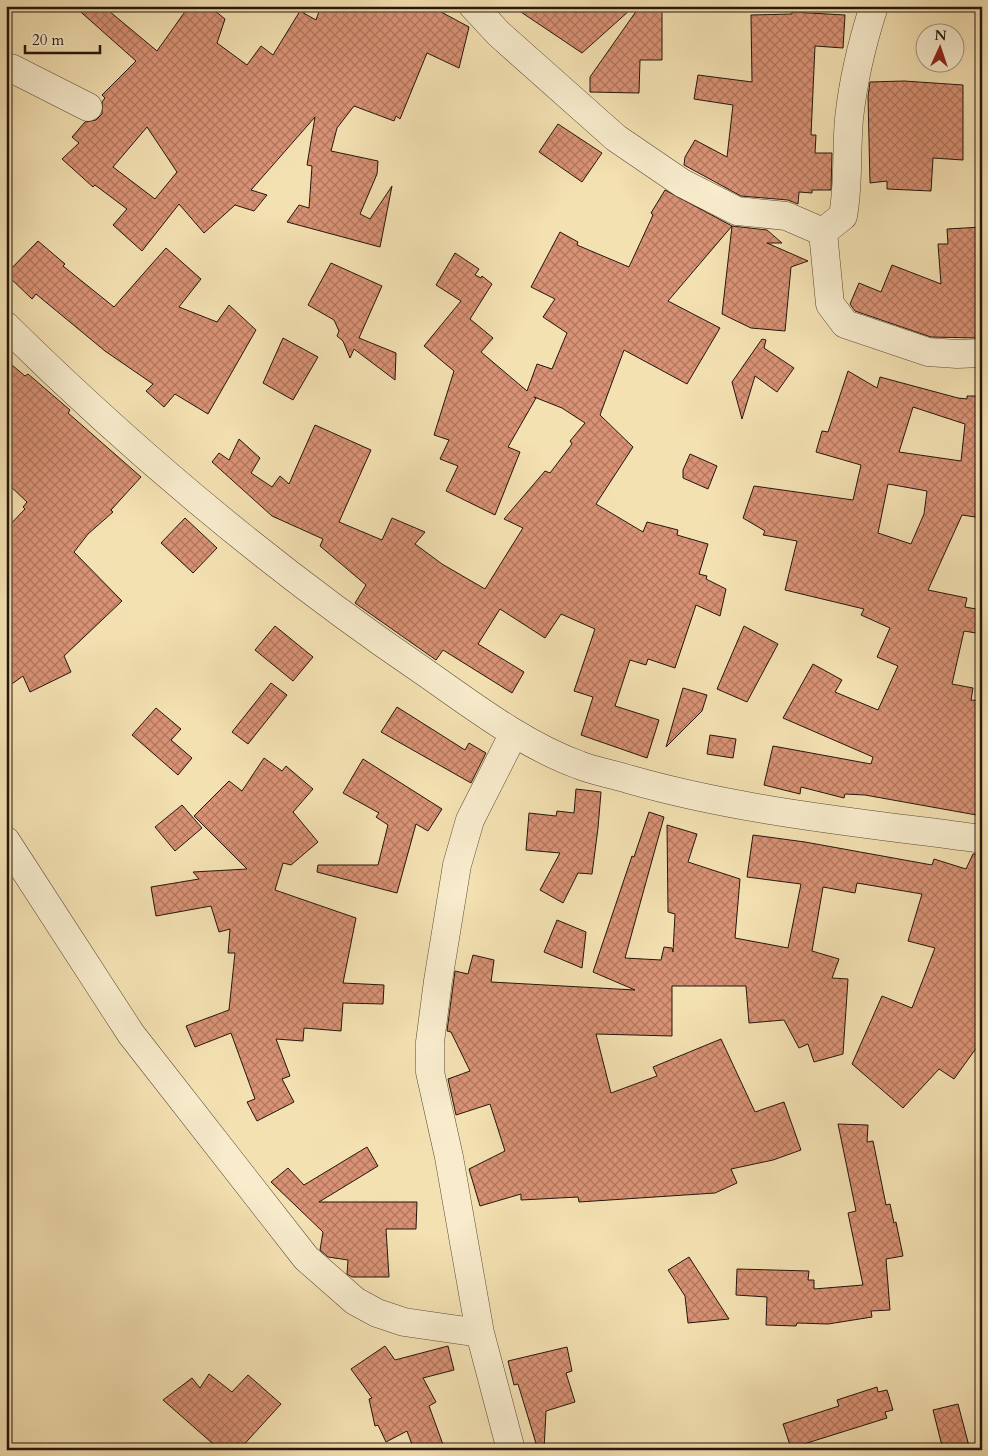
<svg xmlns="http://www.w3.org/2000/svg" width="988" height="1456" viewBox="0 0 988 1456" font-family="Cardo,serif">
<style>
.building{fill:url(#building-cross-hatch);stroke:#25160d;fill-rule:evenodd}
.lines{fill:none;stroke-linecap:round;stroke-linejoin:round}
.minor-casing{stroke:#594936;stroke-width:29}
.minor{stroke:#f8eccd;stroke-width:28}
</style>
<defs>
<pattern id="building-cross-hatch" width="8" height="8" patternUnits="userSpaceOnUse" patternTransform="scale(1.25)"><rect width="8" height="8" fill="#d99275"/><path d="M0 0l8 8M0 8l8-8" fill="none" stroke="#b0765e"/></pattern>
</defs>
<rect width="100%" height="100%" fill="#f4e1b2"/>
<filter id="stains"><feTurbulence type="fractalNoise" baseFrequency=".004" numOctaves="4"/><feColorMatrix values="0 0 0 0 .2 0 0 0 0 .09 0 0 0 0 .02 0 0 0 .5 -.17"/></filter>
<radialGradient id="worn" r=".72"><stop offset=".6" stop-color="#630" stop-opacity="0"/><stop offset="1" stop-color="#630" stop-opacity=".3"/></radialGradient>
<path class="building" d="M 74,6 L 103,6 L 157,51 L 189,6 L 209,6 L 225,19 L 217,43 L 247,65 L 261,46 L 273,55 L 300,11 L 316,20 L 321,6 L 430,6 L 469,27 L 459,68 L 427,53 L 400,119 L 396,116 L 394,121 L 354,106 L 337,128 L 331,151 L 378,161 L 377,174 L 360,214 L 370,219 L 392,186 L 380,247 L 287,222 L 299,205 L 309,208 L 312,166 L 307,165 L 315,117 L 251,190 L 267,195 L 254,211 L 235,205 L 204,233 L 179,204 L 142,251 L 113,225 L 127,209 L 95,185 L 93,187 L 62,159 L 79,143 L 72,137 L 85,122 L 96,120 L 102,114 L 102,102 L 105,98 L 102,95 L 136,61 ZM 147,127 L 177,172 L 155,199 L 113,167 Z
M 512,6 L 579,6 L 574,12 L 630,10 L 582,53 Z
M 637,6 L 662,6 L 662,60 L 640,60 L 639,93 L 590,92 L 590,77 L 637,10 Z
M 792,12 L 845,15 L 843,48 L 815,46 L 811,135 L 816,135 L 815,153 L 832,153 L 831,190 L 812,190 L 812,193 L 799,192 L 798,204 L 788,200 L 741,196 L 684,165 L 685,157 L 695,140 L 727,157 L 733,105 L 694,99 L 698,75 L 752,82 L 751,15 L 792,14 Z
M 904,81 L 963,85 L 963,160 L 933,158 L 931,191 L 887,189 L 887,181 L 870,183 L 868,97 L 870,82 Z
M 558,124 L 602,153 L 582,182 L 539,152 Z
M 665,190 L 732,226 L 668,301 L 720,328 L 687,384 L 624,350 L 600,415 L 633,447 L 596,504 L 643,532 L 647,522 L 678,530 L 677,535 L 708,544 L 699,574 L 707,576 L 706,579 L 726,589 L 720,616 L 696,605 L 675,668 L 648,659 L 646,665 L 630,660 L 615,706 L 659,720 L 647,758 L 581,735 L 593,697 L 574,691 L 595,629 L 561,614 L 545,638 L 500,609 L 478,644 L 524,672 L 512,693 L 443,650 L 436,660 L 355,603 L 366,585 L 320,546 L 323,539 L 272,516 L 212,462 L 219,453 L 229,460 L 239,439 L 260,458 L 251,473 L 272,487 L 280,476 L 289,484 L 315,425 L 371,450 L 339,522 L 382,540 L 392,518 L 425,532 L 415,544 L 442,564 L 485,589 L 523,528 L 504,519 L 545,471 L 550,473 L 572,444 L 570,441 L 585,423 L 562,408 L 534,397 L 536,398 L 508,447 L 520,452 L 495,515 L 446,491 L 458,466 L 440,459 L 449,440 L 434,435 L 454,371 L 424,346 L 461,301 L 436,285 L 455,253 L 479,269 L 475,275 L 481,278 L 482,276 L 492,284 L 470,319 L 493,338 L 481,352 L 527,391 L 537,364 L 552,369 L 567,333 L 543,317 L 555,299 L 531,287 L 560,232 L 578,242 L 577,245 L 629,267 L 653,215 L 651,213 Z
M 732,226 L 767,230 L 782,243 L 767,243 L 808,261 L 791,267 L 785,331 L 751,328 L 722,314 Z
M 982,227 L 978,338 L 931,337 L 855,311 L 850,304 L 859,283 L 881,292 L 892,265 L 941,284 L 938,244 L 948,244 L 947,229 Z
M 38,241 L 65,264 L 63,266 L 114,307 L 166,248 L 201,279 L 179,307 L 217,322 L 229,305 L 256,330 L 208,414 L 175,394 L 164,407 L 146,391 L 153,384 L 105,351 L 36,294 L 32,299 L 6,274 Z
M 331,263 L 382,286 L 359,338 L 396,353 L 395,380 L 354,349 L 350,358 L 343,341 L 337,336 L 339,331 L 334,320 L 308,305 Z
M 283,338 L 318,357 L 293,400 L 263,383 Z
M 762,339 L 766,340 L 764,348 L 794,368 L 777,392 L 755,376 L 742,419 L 732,382 Z
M 6,360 L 25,376 L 28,374 L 70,410 L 68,413 L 141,477 L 111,510 L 113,512 L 88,534 L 74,552 L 122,601 L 64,656 L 71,672 L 30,692 L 23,676 L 6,688 L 6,529 L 25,509 L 23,507 L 27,502 L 6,482 Z
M 848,371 L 877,388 L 880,377 L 958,398 L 967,399 L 967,396 L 982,396 L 982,518 L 962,515 L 928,590 L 967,598 L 965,607 L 982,610 L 982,634 L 964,631 L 952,684 L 973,688 L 971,700 L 982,701 L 982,816 L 865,795 L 845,794 L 844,798 L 801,787 L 800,794 L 764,785 L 773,746 L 871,764 L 873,757 L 783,718 L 813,664 L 842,680 L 835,692 L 878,710 L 898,666 L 877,657 L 890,628 L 861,615 L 864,609 L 785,590 L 797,541 L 763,535 L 765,531 L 743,518 L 754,486 L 853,500 L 861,465 L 816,452 L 822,431 L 828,432 ZM 913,407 L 965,424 L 961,461 L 899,452 ZM 888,484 L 927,491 L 924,514 L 911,544 L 878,533 Z
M 690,454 L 717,466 L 708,489 L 683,478 L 683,470 Z
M 185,518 L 217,548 L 193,573 L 161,543 Z
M 275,626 L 313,657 L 293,681 L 255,650 Z
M 744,626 L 778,644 L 747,702 L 717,689 Z
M 271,683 L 287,695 L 248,744 L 232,732 Z
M 683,688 L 707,695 L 702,711 L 666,747 Z
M 397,707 L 465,750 L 469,743 L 486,753 L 471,783 L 381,732 Z
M 156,708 L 181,729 L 171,740 L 192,758 L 178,775 L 132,735 Z
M 710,735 L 736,739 L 733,758 L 707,754 Z
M 264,758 L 282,771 L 286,766 L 313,789 L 293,812 L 318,842 L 291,865 L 283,863 L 275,890 L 356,918 L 343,983 L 384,985 L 383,1004 L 343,1003 L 341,1031 L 304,1028 L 303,1041 L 276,1039 L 290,1076 L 282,1079 L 294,1102 L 257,1121 L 247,1102 L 255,1099 L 231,1033 L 195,1047 L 186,1026 L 229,1010 L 235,953 L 228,953 L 230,929 L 219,932 L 211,906 L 156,916 L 151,887 L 199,879 L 193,872 L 247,869 L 194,816 L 229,781 L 242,791 Z
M 363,759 L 442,809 L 428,831 L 416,824 L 397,893 L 317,872 L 318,865 L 378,865 L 388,825 L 376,817 L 379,813 L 343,793 Z
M 576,789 L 601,792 L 598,828 L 592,874 L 578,873 L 563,903 L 540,890 L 560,853 L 526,850 L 529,813 L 556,816 L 557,811 L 574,813 Z
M 182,805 L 202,828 L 175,851 L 155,827 Z
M 649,812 L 664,817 L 625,958 L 661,960 L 664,947 L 672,948 L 673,952 L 675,914 L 668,912 L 667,825 L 697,834 L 688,862 L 740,879 L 735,938 L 788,948 L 801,884 L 747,877 L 753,835 L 805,842 L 932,865 L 934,859 L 966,869 L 973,854 L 982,854 L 982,1040 L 954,1079 L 939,1069 L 903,1108 L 852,1064 L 882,996 L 912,1008 L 935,948 L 908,941 L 922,894 L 857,883 L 855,893 L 823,887 L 812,951 L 839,959 L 832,978 L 848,979 L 843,1054 L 814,1062 L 808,1044 L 799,1048 L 784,1020 L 749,1023 L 746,986 L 672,986 L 672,1036 L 596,1034 L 611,1093 L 657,1076 L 653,1067 L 721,1039 L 755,1112 L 784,1102 L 801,1150 L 773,1160 L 731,1169 L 737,1183 L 715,1193 L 579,1202 L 578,1197 L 521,1200 L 521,1194 L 480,1206 L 469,1169 L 505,1151 L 490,1104 L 456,1115 L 448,1079 L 470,1071 L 451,1032 L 447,1031 L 455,971 L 468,974 L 473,955 L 494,960 L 491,982 L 635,990 L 593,972 L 632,856 L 634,857 Z
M 557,920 L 586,932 L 582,968 L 544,952 Z
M 838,1124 L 868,1125 L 867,1142 L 873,1141 L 886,1205 L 890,1204 L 894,1223 L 896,1222 L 903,1256 L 886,1259 L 890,1310 L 871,1311 L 872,1317 L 828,1324 L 797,1323 L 796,1326 L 766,1325 L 767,1297 L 736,1295 L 737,1269 L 809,1271 L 808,1280 L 814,1280 L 814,1289 L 863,1285 L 848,1213 L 856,1211 Z
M 367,1147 L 378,1166 L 319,1202 L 417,1202 L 416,1229 L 386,1229 L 389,1277 L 352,1277 L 347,1274 L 348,1260 L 328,1257 L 320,1250 L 323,1232 L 271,1182 L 288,1168 L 304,1185 Z
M 689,1257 L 729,1319 L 688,1323 L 685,1296 L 668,1270 Z
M 385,1346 L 395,1360 L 448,1346 L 454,1370 L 423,1378 L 436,1402 L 429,1406 L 445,1450 L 414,1450 L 407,1431 L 386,1442 L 378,1425 L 375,1426 L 369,1399 L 372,1398 L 351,1369 Z
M 567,1347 L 572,1371 L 566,1373 L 575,1402 L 546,1411 L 544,1450 L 538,1450 L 518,1384 L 514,1385 L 508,1361 Z
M 209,1374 L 232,1392 L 248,1375 L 281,1404 L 239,1450 L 220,1450 L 163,1400 L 192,1378 L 200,1388 Z
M 877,1387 L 878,1392 L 887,1390 L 893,1410 L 885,1412 L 887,1418 L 791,1448 L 783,1424 L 839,1406 L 837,1400 Z
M 958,1404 L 970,1450 L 943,1450 L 933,1410 Z"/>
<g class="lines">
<defs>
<path id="minor" d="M 473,6 L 499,34 L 616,138 L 682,183 L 737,211 L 786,216 L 823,232 L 843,216 C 849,184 846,152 849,119 C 853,81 862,43 874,6
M 6,70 L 11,68 L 88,107
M 823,232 L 830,304 L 845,324 L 928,352 L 957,354 L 982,353
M 6,326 C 135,453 273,569 423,671 C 472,705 522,744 579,765 C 594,771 612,774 628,779 C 743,812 863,823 982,839
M 6,841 L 131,1034 L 306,1258 L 355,1301 L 377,1313 L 404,1322 L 480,1333
M 511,1450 L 480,1333 L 449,1157 L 430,1072 L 430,1042 L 438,981 L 457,865 L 470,820 L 514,733"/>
</defs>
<use href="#minor" class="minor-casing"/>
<use href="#minor" class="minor"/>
</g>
<rect width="988" height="1456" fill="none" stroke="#f4e1b2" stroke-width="25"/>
<rect x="8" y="8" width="973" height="1441" fill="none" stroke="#25160d" stroke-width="2.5"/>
<rect x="12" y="12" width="963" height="1431" fill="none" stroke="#25160d"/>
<g transform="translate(940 48) rotate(3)"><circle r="24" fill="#f8eccd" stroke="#a49680"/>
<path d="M0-4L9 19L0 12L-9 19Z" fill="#8f2418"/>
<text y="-8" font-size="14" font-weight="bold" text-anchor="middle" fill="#25160d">N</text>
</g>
<path d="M25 45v8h75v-8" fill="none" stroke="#25160d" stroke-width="2.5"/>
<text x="32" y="45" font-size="15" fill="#25160d" stroke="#f8eccd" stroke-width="4" paint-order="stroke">20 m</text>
<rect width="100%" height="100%" filter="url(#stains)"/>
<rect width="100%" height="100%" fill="url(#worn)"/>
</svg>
